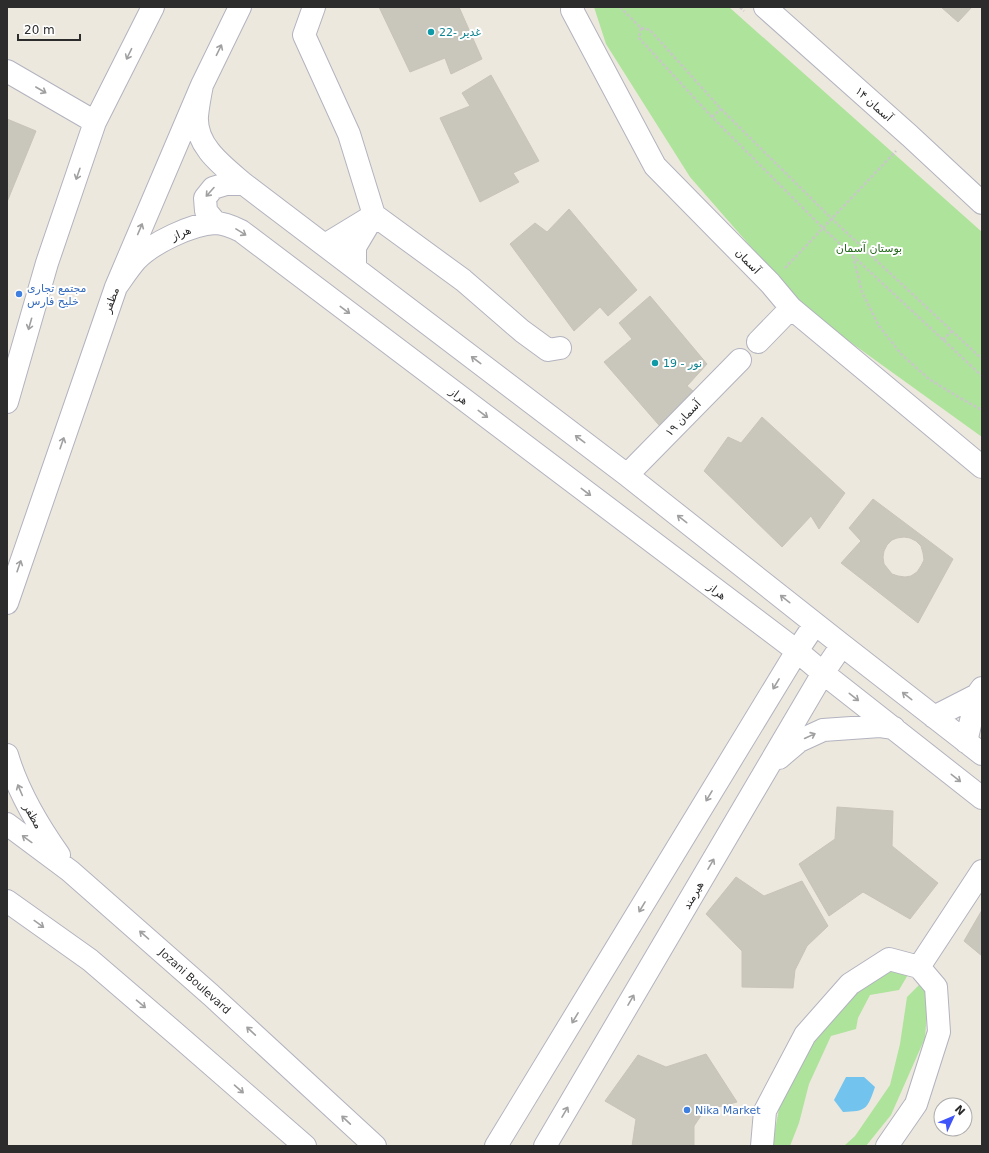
<svg xmlns="http://www.w3.org/2000/svg" width="989" height="1153" viewBox="0 0 989 1153" font-family="'DejaVu Sans','Noto Naskh Arabic',sans-serif">
<style>
.green{fill:#aee39b}
.water{fill:#72c4ee}
.building{fill:#c9c6bc;stroke:#c9c4b8;fill-rule:evenodd}
.lines{fill:none;stroke-linecap:round;stroke-linejoin:round}
.minor-casing{stroke:#b2b3bf;stroke-width:24}
.path{stroke:#c8c8c8;stroke-width:2.5;stroke-dasharray:3 2;stroke-linecap:butt}
.minor{stroke:#fff;stroke-width:22}
.oneway{stroke:#a0a0a0}
.culture-dot{fill:#0f9aa8;stroke:#fff;stroke-width:1.5}
.shop-dot{fill:#3f7fe0;stroke:#fff;stroke-width:1.5}
.labels{text-anchor:middle;stroke-width:4;stroke-linejoin:round;paint-order:stroke}
.culture-label{font-size:11px;fill:#0d838f;stroke:#fff;text-anchor:start}
.street-label{font-size:11px;fill:#2c2c2c;stroke:#fff}
.park-label{font-size:11px;fill:#25691b;stroke:#fff}
.shop-label{font-size:11px;fill:#366cbe;stroke:#fff;text-anchor:start}
</style>
<rect width="100%" height="100%" fill="#ede8de"/>
<path class="green" d="M 594,7 L 729,7 L 982,232 L 982,437 L 807,311 L 690,177 L 606,44 Z
M 882,967 L 909,973 L 899,990 L 870,995 L 858,1018 L 856,1029 L 831,1036 L 809,1084 L 799,1123 L 790,1146 L 772,1146 L 782,1093 L 811,1042 L 847,998 Z
M 923,981 L 929,986 L 925,1038 L 891,1115 L 866,1146 L 844,1146 L 855,1136 L 890,1085 L 900,1044 L 907,997 Z"/>
<path class="water" d="M 846,1077 L 864,1077 L 875,1087 C 867,1110 866,1111 843,1112 L 834,1100 Z"/>
<path class="building" d="M 379,7 L 459,7 L 482,59 L 451,74 L 445,58 L 410,72 Z
M 941,7 L 972,7 L 958,22 Z
M 491,75 L 539,161 L 513,173 L 519,182 L 480,202 L 440,118 L 470,106 L 462,93 Z
M 7,119 L 36,131 L 7,202 Z
M 569,209 L 637,290 L 608,316 L 600,307 L 574,331 L 510,244 L 535,223 L 547,232 Z
M 650,296 L 707,364 L 687,386 L 698,395 L 665,432 L 604,362 L 632,339 L 619,323 Z
M 762,417 L 845,493 L 819,529 L 811,516 L 782,547 L 704,471 L 728,437 L 741,443 Z
M 873,499 L 953,559 L 918,623 L 841,563 L 861,541 L 849,528 ZM 904,537 L 910,538 L 916,541 L 921,546 L 923,553 L 924,560 L 921,566 L 917,572 L 911,576 L 905,577 L 898,576 L 892,574 L 884,564 L 883,557 L 884,551 L 887,545 L 892,540 L 897,538 Z
M 837,807 L 893,811 L 892,846 L 938,883 L 910,919 L 863,892 L 829,916 L 799,864 L 835,839 Z
M 736,877 L 764,896 L 802,881 L 828,926 L 807,946 L 795,970 L 793,988 L 742,987 L 742,951 L 706,914 Z
M 982,910 L 982,956 L 964,941 Z
M 706,1054 L 737,1102 L 704,1111 L 694,1126 L 694,1146 L 632,1146 L 636,1119 L 605,1101 L 638,1055 L 666,1067 Z"/>
<g class="lines">
<defs>
<path id="minor" d="M 314,7 L 304,35 L 349,134 L 374,215 L 463,280 L 522,331 L 548,350 L 560,348
M 573,7 L 572,10 L 655,166 L 770,283 L 791,308 L 982,467
M 765,7 L 910,136 L 982,203
M 7,71 L 95,122
M 202,85 C 200,95 198,105 197,116 C 195,146 223,166 244,184 L 627,475 L 842,645 L 982,754
M 216,223 L 206,211 L 205,198 L 213,188 L 226,184 L 244,184
M 325,245 L 371,217
M 355,268 L 355,247 L 374,215
M 116,287 C 122,279 128,269 136,260 C 152,243 192,224 215,223 C 224,223 233,227 241,231 L 797,651 L 823,673 L 982,798
M 758,342 L 791,308
M 7,402 L 47,263 L 95,122 L 153,7
M 627,475 L 740,360
M 7,603 L 116,287 L 202,85 L 240,7
M 934,717 L 977,695
M 966,742 L 977,695 L 982,688
M 7,755 C 18,792 37,824 59,855
M 779,758 L 799,741 L 823,730 L 880,726 L 894,728
M 7,824 L 70,871 L 211,995 L 375,1146
M 7,901 L 90,960 L 182,1039 L 305,1146
M 919,967 L 982,871
M 496,1146 L 797,651 L 815,624
M 545,1146 L 823,673 L 842,645
M 762,1146 L 765,1111 L 805,1035 L 850,984 L 889,959 L 919,967 L 936,987 L 939,1032 L 916,1104 L 887,1146"/>
</defs>
<use href="#minor" class="minor-casing"/>
<path class="path" d="M 620,7 L 641,28 L 650,30 L 721,109 L 832,219 L 982,359
M 740,7 L 744,11
M 641,28 L 639,38 L 712,117 L 823,228 L 982,376
M 712,117 L 721,109
M 853,256 L 862,292 L 879,326 L 902,355 L 929,379 L 960,398 L 982,410
M 785,268 L 896,151
M 943,340 L 952,331"/>
<use href="#minor" class="minor"/>
</g>
<defs><path id="oneway-shaft" d="M-6 0H5M1.5-3L5.5 0L1.5 3" fill="none" stroke-width="1.6" stroke-linecap="round" stroke-linejoin="round"/></defs>
<g class="oneway">
<use href="#oneway-shaft" transform="translate(219 50) rotate(-64)"/>
<use href="#oneway-shaft" transform="translate(129 54) rotate(116)"/>
<use href="#oneway-shaft" transform="translate(41 90) rotate(30)"/>
<use href="#oneway-shaft" transform="translate(78 174) rotate(109)"/>
<use href="#oneway-shaft" transform="translate(210 192) rotate(132)"/>
<use href="#oneway-shaft" transform="translate(140 229) rotate(-67)"/>
<use href="#oneway-shaft" transform="translate(241 232) rotate(32)"/>
<use href="#oneway-shaft" transform="translate(345 310) rotate(37)"/>
<use href="#oneway-shaft" transform="translate(30 324) rotate(106)"/>
<use href="#oneway-shaft" transform="translate(476 360) rotate(-143)"/>
<use href="#oneway-shaft" transform="translate(483 414) rotate(37)"/>
<use href="#oneway-shaft" transform="translate(580 439) rotate(-143)"/>
<use href="#oneway-shaft" transform="translate(62 443) rotate(-71)"/>
<use href="#oneway-shaft" transform="translate(586 492) rotate(37)"/>
<use href="#oneway-shaft" transform="translate(682 519) rotate(-142)"/>
<use href="#oneway-shaft" transform="translate(19 566) rotate(-71)"/>
<use href="#oneway-shaft" transform="translate(785 599) rotate(-142)"/>
<use href="#oneway-shaft" transform="translate(776 684) rotate(121)"/>
<use href="#oneway-shaft" transform="translate(907 696) rotate(-142)"/>
<use href="#oneway-shaft" transform="translate(854 697) rotate(38)"/>
<use href="#oneway-shaft" transform="translate(810 736) rotate(-25)"/>
<use href="#oneway-shaft" transform="translate(956 778) rotate(38)"/>
<use href="#oneway-shaft" transform="translate(20 790) rotate(-113)"/>
<use href="#oneway-shaft" transform="translate(709 796) rotate(121)"/>
<use href="#oneway-shaft" transform="translate(27 839) rotate(-144)"/>
<use href="#oneway-shaft" transform="translate(711 864) rotate(-60)"/>
<use href="#oneway-shaft" transform="translate(642 907) rotate(121)"/>
<use href="#oneway-shaft" transform="translate(39 924) rotate(36)"/>
<use href="#oneway-shaft" transform="translate(144 935) rotate(-139)"/>
<use href="#oneway-shaft" transform="translate(631 1000) rotate(-60)"/>
<use href="#oneway-shaft" transform="translate(141 1004) rotate(40)"/>
<use href="#oneway-shaft" transform="translate(575 1018) rotate(121)"/>
<use href="#oneway-shaft" transform="translate(251 1031) rotate(-137)"/>
<use href="#oneway-shaft" transform="translate(239 1089) rotate(41)"/>
<use href="#oneway-shaft" transform="translate(565 1112) rotate(-60)"/>
<use href="#oneway-shaft" transform="translate(346 1120) rotate(-137)"/>
</g>
<g class="culture-dot">
<circle cx="431" cy="32" r="4"/>
<circle cx="655" cy="363" r="4"/>
</g>
<g class="shop-dot">
<circle cx="19" cy="294" r="4"/>
<circle cx="687" cy="1110" r="4"/>
</g>
<g class="labels">
<g class="culture-label">
<text x="439" y="36">22- غدیر</text>
<text x="663" y="367">19 - نور</text>
</g>
<g class="street-label">
<text transform="translate(874 104) rotate(42)" y="4">آسمان ۱۴</text>
<text transform="translate(181 233) rotate(-23)" y="4">هراز</text>
<text transform="translate(748 261) rotate(46)" y="4">آسمان</text>
<text transform="translate(111 300) rotate(-70)" y="4">مظفر</text>
<text transform="translate(459 396) rotate(37)" y="4">هراز</text>
<text transform="translate(683 418) rotate(-46)" y="4">آسمان ۱۹</text>
<text transform="translate(717 591) rotate(37)" y="4">هراز</text>
<text transform="translate(33 816) rotate(60)" y="4">مظفر</text>
<text transform="translate(693 895) rotate(-60)" y="4">هیرمند</text>
<text transform="translate(195 981) rotate(42)" y="4">Jozani Boulevard</text>
</g>
<g class="park-label">
<text x="869" y="252">بوستان آسمان</text>
</g>
<g class="shop-label">
<text x="27" y="292">مجتمع تجاری<tspan x="27" dy="13">خلیح فارس</tspan></text>
<text x="695" y="1114">Nika Market</text>
</g>
</g>
<rect width="989" height="1153" fill="none" stroke="#2c2c2c" stroke-width="16"/>
<g transform="translate(953 1117) rotate(46)"><circle r="19" fill="#ffffff" stroke="#ababab"/>
<path d="M0-3L7 15L0 10L-7 15Z" fill="#3f54f9"/>
<text y="-6" font-size="11" font-weight="bold" text-anchor="middle" fill="#2c2c2c">N</text>
</g>
<path d="M18 34v6h62v-6" fill="none" stroke="#2c2c2c" stroke-width="2"/>
<text x="24" y="34" font-size="12" fill="#2c2c2c" stroke="#ffffff" stroke-width="3" paint-order="stroke">20 m</text>
</svg>
